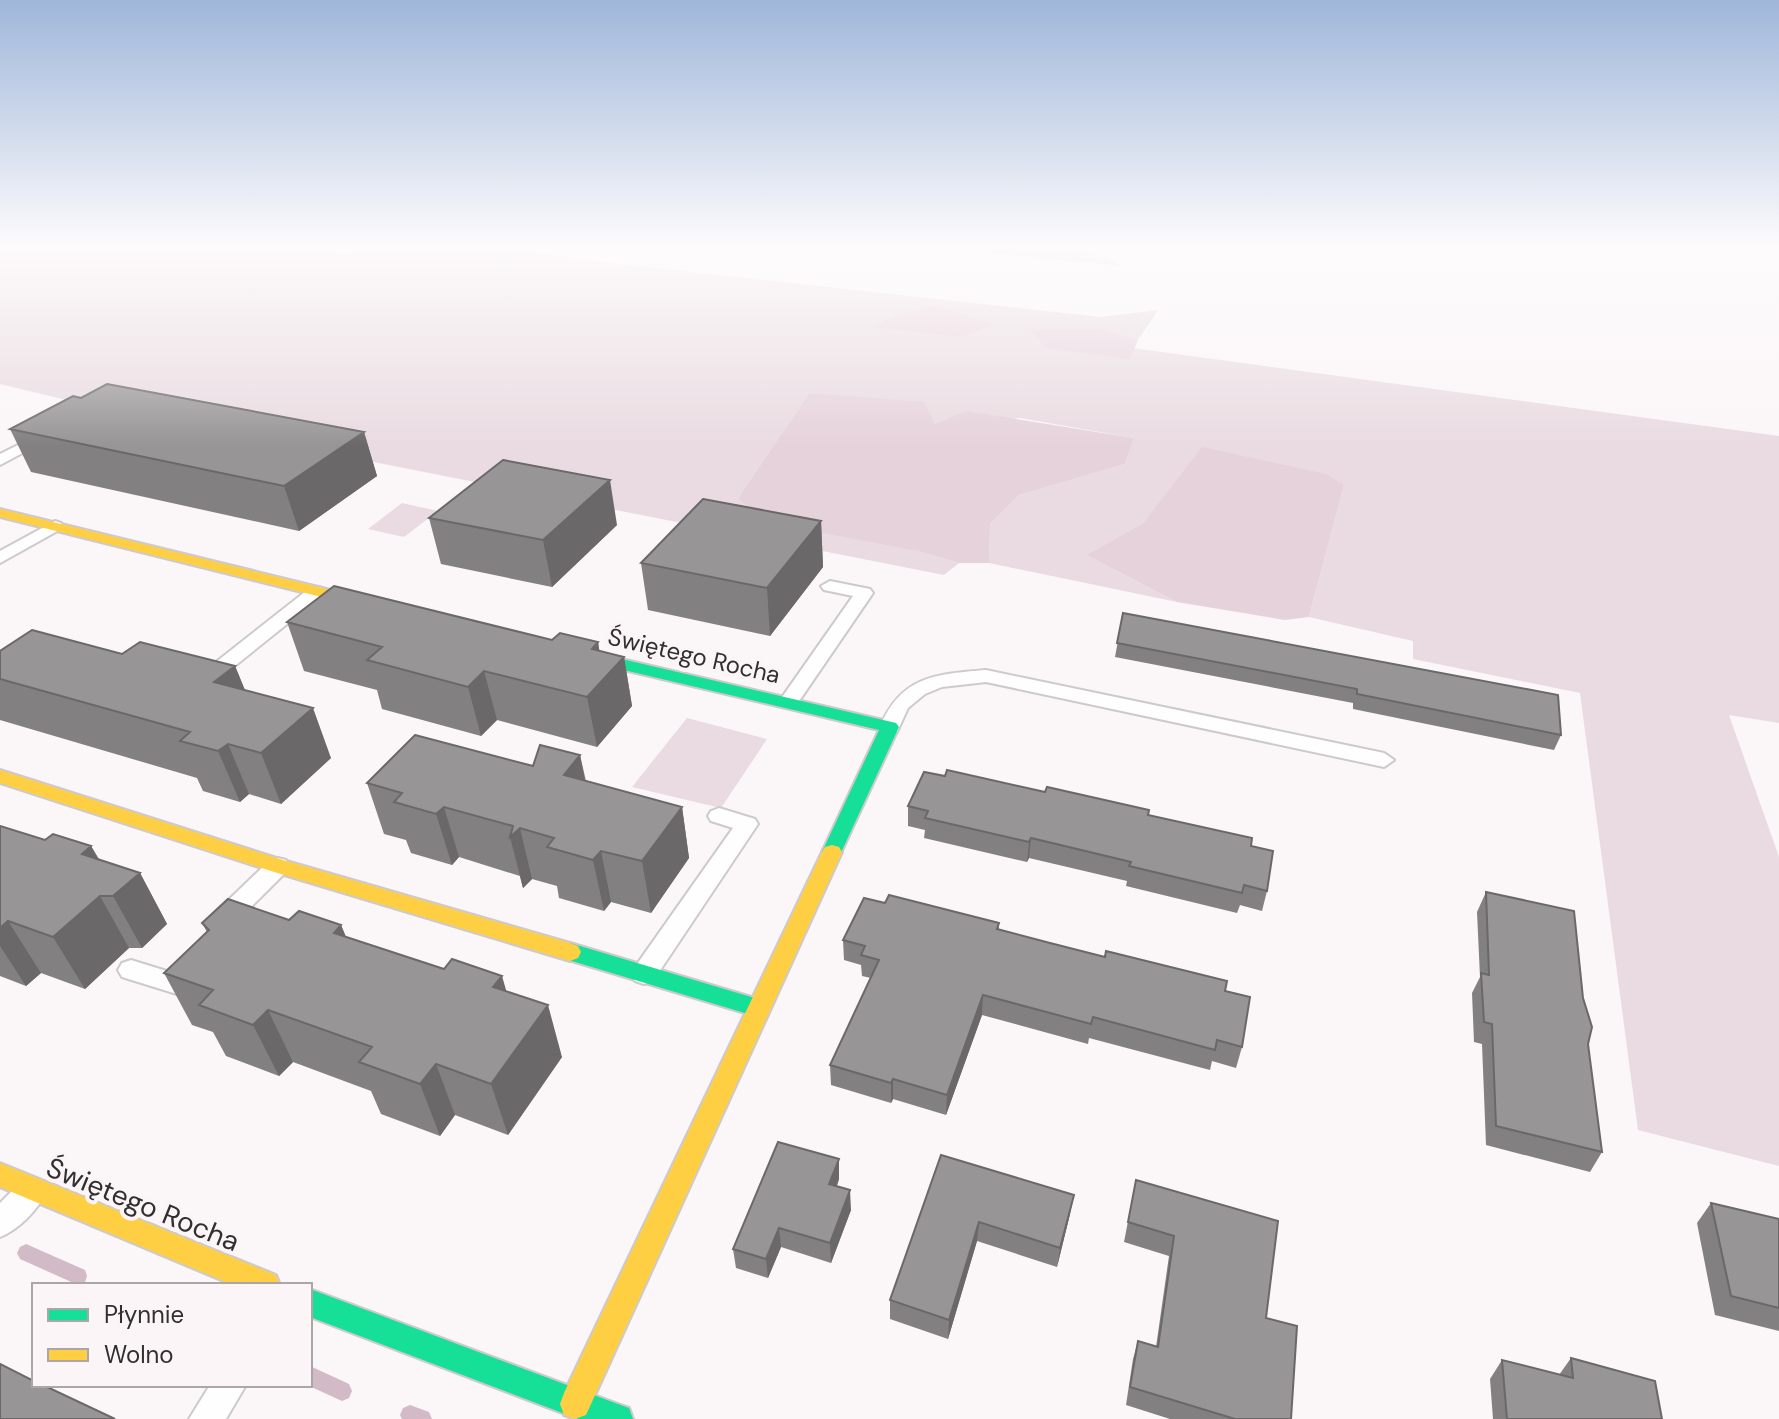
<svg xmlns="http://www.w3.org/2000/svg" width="1779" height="1419" viewBox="0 0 1779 1419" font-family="'DM Sans',sans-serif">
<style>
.green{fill:#e9dbe1}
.forest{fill:#e6d2db}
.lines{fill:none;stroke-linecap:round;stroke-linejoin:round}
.stream{fill:#d2bac6;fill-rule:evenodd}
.lane-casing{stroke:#cecacc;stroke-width:4}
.fast-casing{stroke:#cecacc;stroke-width:4}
.slow-casing{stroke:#cecacc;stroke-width:4}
.lane{fill:#fefefe;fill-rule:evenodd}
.fast{fill:#16e098;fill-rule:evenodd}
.slow{fill:#ffcf43;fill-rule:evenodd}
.wall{fill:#838081}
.shaded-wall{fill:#6a6869}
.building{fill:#989596;stroke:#6a6869;stroke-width:2}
.labels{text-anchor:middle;stroke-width:8;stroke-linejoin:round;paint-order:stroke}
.street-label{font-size:24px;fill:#322f31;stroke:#fcf5f8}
.near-street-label{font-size:28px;fill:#322f31;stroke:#fcf5f8}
</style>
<rect width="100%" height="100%" fill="#fbf6f8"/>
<path class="green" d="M 0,247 L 300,247 L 349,255 L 367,247 L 494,247 L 618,264 L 1101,317 L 1158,310 L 1138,340 L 1099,329 L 1130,359 L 1132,348 L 1779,436 L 1779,723 L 1729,715 L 1779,857 L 1779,1166 L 1638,1130 L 1580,693 L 1413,659 L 1413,641 L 1309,617 L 1344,485 L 1202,448 L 1143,523 L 1086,555 L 1177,602 L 989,563 L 990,524 L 1019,495 L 1125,464 L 1134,438 L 1020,418 L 935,424 L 809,393 L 738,498 L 959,563 L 944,575 L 91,406 L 0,384 Z
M 926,247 L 1078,247 L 1123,266 Z
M 402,503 L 438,511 L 404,537 L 368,529 Z
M 687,718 L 767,739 L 721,808 L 632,787 Z"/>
<path class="forest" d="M 934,306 L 994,324 L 962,337 L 870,327 L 897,316 Z
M 1029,329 L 1100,329 L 1138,340 L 1130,359 L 1046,348 Z
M 809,393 L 924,402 L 935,424 L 967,411 L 1134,438 L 1125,464 L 1019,495 L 990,524 L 989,563 L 959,563 L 918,551 L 766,522 L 738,498 Z
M 1202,447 L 1326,474 L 1344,485 L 1309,617 L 1285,620 L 1177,602 L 1086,555 L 1143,523 Z"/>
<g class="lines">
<path class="stream" d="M 26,1244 L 85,1270 L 87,1276 L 85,1282 L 78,1285 L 20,1259 L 17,1253 L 20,1247 Z
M 310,1366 L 349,1384 L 352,1391 L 349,1398 L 342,1401 L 307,1385 L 310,1385 Z
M 410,1405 L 429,1412 L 432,1419 L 402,1419 L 400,1415 L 403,1408 Z"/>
<defs>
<path id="lane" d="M 42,433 L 47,434 L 47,440 L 0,465 L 0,454 Z
M 55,521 L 61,523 L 63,526 L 61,529 L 0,563 L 0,551 Z
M 830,581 L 870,589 L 873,593 L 795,707 L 781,707 L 778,703 L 853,596 L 824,590 L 821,586 Z
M 316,587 L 322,588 L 325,592 L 322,596 L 216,681 L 202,681 L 199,677 L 202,673 L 310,588 Z
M 986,670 L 1384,753 L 1394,760 L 1384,767 L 986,682 L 942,687 L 925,694 L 908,708 L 897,732 L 890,734 L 880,727 C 901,676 936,674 986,670 Z
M 719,808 L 755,819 L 758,824 L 653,981 L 644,984 L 635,981 L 631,974 L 635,967 L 733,828 L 711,821 L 708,816 L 711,811 Z
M 278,858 L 286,860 L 290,866 L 286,872 L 230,928 L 221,931 L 212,928 L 209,922 L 212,916 L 270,860 Z
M 131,960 L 202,982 L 206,989 L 202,996 L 193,999 L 122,977 L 118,970 L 122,963 Z
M 31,1179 L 41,1182 L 46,1192 C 38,1210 18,1230 0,1237 L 0,1203 L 21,1182 Z
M 210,1385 L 246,1385 L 226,1419 L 189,1419 Z"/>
<path id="fast" d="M 566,646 L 896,723 L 899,727 L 839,857 L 825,857 L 822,852 L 879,730 L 560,655 L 558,651 Z
M 570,943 L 758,999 L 766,1001 L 770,1008 L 766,1015 L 758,1017 L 562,958 L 559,952 L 562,946 Z
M 310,1289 L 618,1404 L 629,1408 L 633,1419 L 578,1419 L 310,1317 Z"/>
<path id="slow" d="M 0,509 L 388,604 L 390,607 L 382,612 L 0,517 Z
M 0,770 L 283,860 L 570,943 L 578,946 L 581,952 L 578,958 L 570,961 L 271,871 L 0,783 Z
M 832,845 L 839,847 L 842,852 L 586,1415 L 575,1419 L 564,1415 L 560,1404 L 564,1393 L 822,852 L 825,847 Z
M 0,1163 L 276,1275 L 280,1285 L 233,1285 L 0,1187 Z"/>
</defs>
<use href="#lane" class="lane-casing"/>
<use href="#fast" class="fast-casing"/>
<use href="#slow" class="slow-casing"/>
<use href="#lane" class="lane"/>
<use href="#fast" class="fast"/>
<use href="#slow" class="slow"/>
</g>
<path class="wall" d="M 10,429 L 364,432 L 377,476 L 299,531 L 31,472 Z
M 429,518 L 617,525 L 552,587 L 441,564 Z
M 821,521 L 823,567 L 770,636 L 648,610 L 641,563 Z
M 1123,613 L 1561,735 L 1554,750 L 1353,709 L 1353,703 L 1115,657 Z
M 287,622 L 598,642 L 599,651 L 624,657 L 632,706 L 597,747 L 497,720 L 481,736 L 382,709 L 377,690 L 304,671 Z
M 0,651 L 122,654 L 235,666 L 245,690 L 331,758 L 281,804 L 249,794 L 240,802 L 203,791 L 197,778 L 0,720 Z
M 580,755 L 586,781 L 682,807 L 689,858 L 651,913 L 611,902 L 604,911 L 559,898 L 557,886 L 532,879 L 523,888 L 520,876 L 459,857 L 452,865 L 411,853 L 406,840 L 384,834 L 367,783 L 533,766 Z
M 945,776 L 1148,815 L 1251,846 L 1267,891 L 1262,911 L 1240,905 L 1237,913 L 1126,886 L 1127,881 L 1029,858 L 1027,862 L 924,838 L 925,830 L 908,826 L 908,806 Z
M 0,826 L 45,840 L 91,846 L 99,859 L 140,873 L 167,924 L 142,948 L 129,948 L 85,989 L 41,973 L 26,986 L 0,976 Z
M 1486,892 L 1588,1044 L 1602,1152 L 1590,1172 L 1486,1145 L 1482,1044 L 1474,1042 L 1472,993 L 1480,977 L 1477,912 Z
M 289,920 L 341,925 L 346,937 L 507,992 L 562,1057 L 508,1135 L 455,1115 L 440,1136 L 381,1114 L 371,1091 L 293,1062 L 279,1076 L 226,1056 L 213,1032 L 192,1025 L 164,973 L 207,932 L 202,923 Z
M 999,923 L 999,929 L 1225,991 L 1242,1047 L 1236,1068 L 1212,1061 L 1210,1070 L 1089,1038 L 1088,1044 L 982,1015 L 946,1115 L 893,1099 L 891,1103 L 831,1085 L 830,1065 L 871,978 L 862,976 L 861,965 L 844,960 L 843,940 Z
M 941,1155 L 1070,1214 L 1057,1267 L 977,1241 L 948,1339 L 890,1319 L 890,1300 Z
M 839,1179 L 837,1186 L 851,1210 L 831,1263 L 781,1247 L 768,1278 L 736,1268 L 733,1249 Z
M 1136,1180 L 1266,1318 L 1291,1419 L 1170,1419 L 1126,1405 L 1133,1359 L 1138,1341 L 1156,1347 L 1169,1256 L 1124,1242 Z
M 1711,1203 L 1779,1219 L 1779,1331 L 1715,1315 L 1697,1223 Z
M 1571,1358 L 1662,1419 L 1493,1419 L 1490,1379 L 1502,1360 L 1559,1375 Z"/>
<path class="shaded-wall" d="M 364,432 L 377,476 L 299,531 L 284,486 Z
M 610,480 L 617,525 L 552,587 L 543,540 Z
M 821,521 L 823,567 L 770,636 L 767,588 Z
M 598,642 L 604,679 L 624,657 L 632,706 L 597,747 L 587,697 L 592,649 Z
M 235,666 L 255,715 L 214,682 Z
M 484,671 L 497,720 L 481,736 L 468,687 Z
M 313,708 L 331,758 L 281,804 L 261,753 Z
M 228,744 L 249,794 L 240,802 L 218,751 Z
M 580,755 L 590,806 L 564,775 Z
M 444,807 L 459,857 L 452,865 L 436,814 Z
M 682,807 L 689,858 L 651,913 L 642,861 Z
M 520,828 L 532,879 L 523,888 L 510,837 Z
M 1031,838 L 1029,858 L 1027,862 L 1029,842 Z
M 91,846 L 117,893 L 140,873 L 167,924 L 142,948 L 113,896 L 82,854 Z
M 601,851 L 611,902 L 604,911 L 593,860 Z
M 100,896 L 129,948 L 85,989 L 53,937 Z
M 8,921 L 41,973 L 26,986 L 0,946 L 0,928 Z
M 341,925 L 362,977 L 334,933 Z
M 502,976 L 517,1028 L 493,987 Z
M 983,995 L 982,1015 L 946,1115 L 947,1095 Z
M 548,1005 L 562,1057 L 508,1135 L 491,1084 Z
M 268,1010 L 293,1062 L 279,1076 L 253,1025 Z
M 436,1064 L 455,1115 L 440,1136 L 420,1084 Z
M 893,1079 L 893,1099 L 891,1103 L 891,1083 Z
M 839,1159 L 839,1179 L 830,1204 L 829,1184 Z
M 850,1190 L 851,1210 L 831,1263 L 830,1243 Z
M 1074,1195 L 1070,1214 L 1057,1267 L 1060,1248 Z
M 979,1222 L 977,1241 L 948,1339 L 949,1320 Z
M 779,1228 L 781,1247 L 768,1278 L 766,1259 Z"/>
<path class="building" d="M 107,384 L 364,432 L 284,486 L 10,429 L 73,396 L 81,398 Z
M 503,460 L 610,480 L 543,540 L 429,518 Z
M 703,499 L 821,521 L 767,588 L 641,563 Z
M 334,586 L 552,640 L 560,633 L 598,642 L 592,649 L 624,657 L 587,697 L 484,671 L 468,687 L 367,660 L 382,647 L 287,622 Z
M 1123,613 L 1558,695 L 1561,735 L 1357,694 L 1357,689 L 1117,643 Z
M 32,630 L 122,654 L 140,642 L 235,666 L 214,682 L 313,708 L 261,753 L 228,744 L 218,751 L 180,741 L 190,732 L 0,679 L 0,651 Z
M 415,735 L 533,766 L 540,745 L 580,755 L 564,775 L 682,807 L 642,861 L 601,851 L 593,860 L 547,847 L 554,838 L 520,828 L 510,837 L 513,826 L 444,807 L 436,814 L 394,802 L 402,793 L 367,783 Z
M 947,770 L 1045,792 L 1047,787 L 1149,810 L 1148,815 L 1252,838 L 1251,846 L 1273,851 L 1267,891 L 1244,885 L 1242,893 L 1129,866 L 1131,862 L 1031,838 L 1029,842 L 925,818 L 928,811 L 908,806 L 924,772 L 945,776 Z
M 0,826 L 45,840 L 53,834 L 91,846 L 82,854 L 140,873 L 113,896 L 100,896 L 53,937 L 8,921 L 0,928 Z
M 1486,892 L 1574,911 L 1583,998 L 1592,1027 L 1588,1044 L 1602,1152 L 1496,1126 L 1492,1024 L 1484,1022 L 1481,973 L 1489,975 Z
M 889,895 L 999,923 L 997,929 L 1050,943 L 1105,957 L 1106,951 L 1227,981 L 1225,991 L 1250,997 L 1242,1047 L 1217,1040 L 1215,1050 L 1093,1017 L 1091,1024 L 983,995 L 947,1095 L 893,1079 L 891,1083 L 830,1065 L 879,960 L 861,955 L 865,946 L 843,940 L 864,898 L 885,903 Z
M 228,899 L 289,920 L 299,911 L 341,925 L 334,933 L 444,969 L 452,959 L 502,976 L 493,987 L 548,1005 L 491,1084 L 436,1064 L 420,1084 L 359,1062 L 372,1047 L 268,1010 L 253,1025 L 199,1005 L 213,990 L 164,973 L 209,930 L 202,923 Z
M 778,1142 L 839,1159 L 829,1184 L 850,1190 L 830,1243 L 779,1228 L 766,1259 L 733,1249 Z
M 941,1155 L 1074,1195 L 1060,1248 L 979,1222 L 949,1320 L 890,1300 Z
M 1136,1180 L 1278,1221 L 1266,1318 L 1297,1326 L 1291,1419 L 1235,1419 L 1130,1387 L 1138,1341 L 1158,1347 L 1174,1236 L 1128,1222 Z
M 1711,1203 L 1779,1219 L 1779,1308 L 1731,1296 Z
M 1571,1358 L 1655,1381 L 1662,1419 L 1507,1419 L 1502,1360 L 1573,1378 Z
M 0,1364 L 34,1381 L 34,1385 L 43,1385 L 115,1419 L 0,1419 Z"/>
<linearGradient id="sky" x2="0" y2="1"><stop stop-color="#9fb6da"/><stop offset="0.55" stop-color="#fdfbfc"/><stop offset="1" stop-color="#fdfbfc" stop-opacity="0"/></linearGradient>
<rect width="1779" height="446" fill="url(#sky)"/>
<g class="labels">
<g class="street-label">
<text transform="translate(694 656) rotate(13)" y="8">Świętego Rocha</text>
</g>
<g class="near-street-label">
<text transform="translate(143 1204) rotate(22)" y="10">Świętego Rocha</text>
</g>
</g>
<rect x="32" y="1283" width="280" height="104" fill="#fcf5f8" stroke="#aba6a8" stroke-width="2"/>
<rect x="48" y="1309" width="40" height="12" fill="#16e098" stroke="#aba6a8" stroke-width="2"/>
<text x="104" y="1323" font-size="24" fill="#322f31">Płynnie</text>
<rect x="48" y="1349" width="40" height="12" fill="#ffcf43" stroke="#aba6a8" stroke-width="2"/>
<text x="104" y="1363" font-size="24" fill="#322f31">Wolno</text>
</svg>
